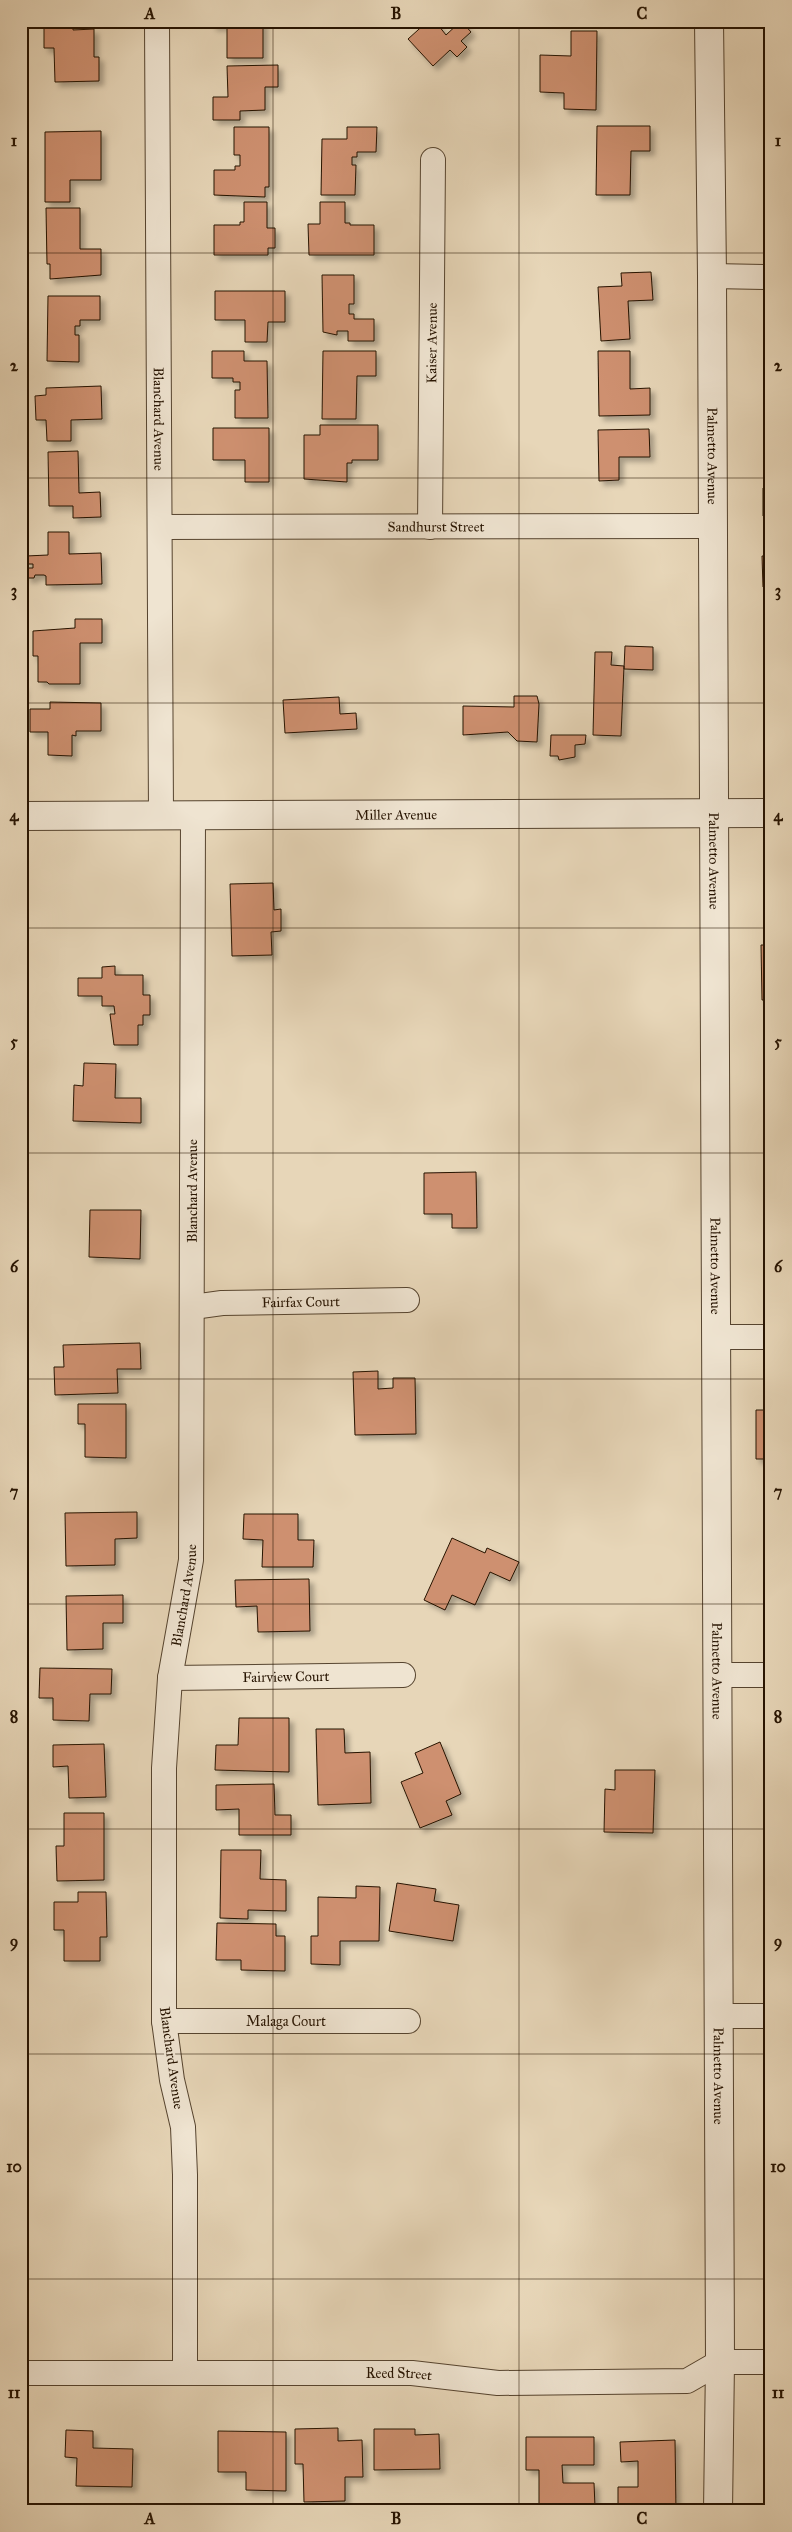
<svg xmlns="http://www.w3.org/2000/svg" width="792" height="2532" viewBox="0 0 792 2532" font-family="'IM FELL Great Primer',serif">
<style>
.building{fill:#ce906f;stroke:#261301;filter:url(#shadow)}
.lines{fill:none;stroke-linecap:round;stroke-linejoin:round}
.minor-casing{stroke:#56442f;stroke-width:26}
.tertiary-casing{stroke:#56442f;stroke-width:30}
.minor{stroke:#efe4d1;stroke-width:24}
.tertiary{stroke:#efe4d1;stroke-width:28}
.grid{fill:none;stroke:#261301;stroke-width:1;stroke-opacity:0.55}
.labels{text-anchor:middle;stroke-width:4.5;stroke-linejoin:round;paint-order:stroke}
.street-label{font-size:14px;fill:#261301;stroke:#efe4d1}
.neatline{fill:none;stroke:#261301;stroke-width:2}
.grid-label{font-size:16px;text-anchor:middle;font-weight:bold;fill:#261301}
</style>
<defs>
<filter id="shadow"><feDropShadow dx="4.5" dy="4.5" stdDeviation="2.5" flood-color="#0004"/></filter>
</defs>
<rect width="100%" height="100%" fill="#e7d6b8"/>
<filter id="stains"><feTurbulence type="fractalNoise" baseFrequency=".004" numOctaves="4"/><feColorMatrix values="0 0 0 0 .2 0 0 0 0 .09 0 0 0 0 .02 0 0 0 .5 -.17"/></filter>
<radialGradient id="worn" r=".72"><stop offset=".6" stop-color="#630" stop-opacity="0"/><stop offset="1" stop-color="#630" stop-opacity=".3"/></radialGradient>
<path class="building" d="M 44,21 L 73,21 L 73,30 L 94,29 L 94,57 L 99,57 L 99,81 L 55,82 L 54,48 L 44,48 Z
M 212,21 L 263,21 L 263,58 L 227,58 L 227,26 L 212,26 Z
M 428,21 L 435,21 L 446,35 L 461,21 L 471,32 L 461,41 L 467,47 L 457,57 L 450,50 L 433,66 L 408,39 Z
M 571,31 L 597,31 L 596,110 L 564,109 L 564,93 L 540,92 L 540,55 L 571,56 Z
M 278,65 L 278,87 L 265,87 L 265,110 L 240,111 L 240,120 L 213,120 L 213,97 L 228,97 L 227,66 Z
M 597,126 L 650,126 L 650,151 L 631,151 L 630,195 L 596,195 Z
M 234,127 L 269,127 L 269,187 L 265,187 L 265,197 L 214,195 L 214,170 L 235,170 L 235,166 L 240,166 L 240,155 L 234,155 Z
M 347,127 L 377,127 L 376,152 L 357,152 L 357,157 L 352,157 L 352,165 L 356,165 L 355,195 L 321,195 L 322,139 L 347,139 Z
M 101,131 L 101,180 L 70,180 L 70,202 L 45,202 L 45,132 Z
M 244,202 L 267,202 L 267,228 L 275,228 L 275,248 L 268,248 L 268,255 L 214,255 L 214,225 L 240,225 L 240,222 L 244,222 Z
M 320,202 L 345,202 L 345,223 L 350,223 L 350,225 L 374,225 L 374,255 L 309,255 L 308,224 L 320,224 Z
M 46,208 L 80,208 L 80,249 L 101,249 L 101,275 L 50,279 L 50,264 L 47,264 Z
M 651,272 L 653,300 L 628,301 L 630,339 L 601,341 L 598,287 L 622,286 L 621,273 Z
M 322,275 L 354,275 L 354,304 L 349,304 L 349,314 L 354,314 L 354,319 L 374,319 L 374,341 L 348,341 L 348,331 L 337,331 L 337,335 L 323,332 Z
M 215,291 L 285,291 L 285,322 L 268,322 L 267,342 L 245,342 L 245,320 L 215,320 Z
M 48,296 L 100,296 L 100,320 L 80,320 L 80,326 L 75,326 L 75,335 L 79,335 L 79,362 L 47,361 Z
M 212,351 L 244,351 L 244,361 L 267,361 L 268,418 L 235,418 L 235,390 L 240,390 L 240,382 L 233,382 L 233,378 L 212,378 Z
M 323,351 L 376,351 L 376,376 L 357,376 L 356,419 L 322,419 Z
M 598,351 L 630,351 L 630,389 L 650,388 L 650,415 L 599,416 Z
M 101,386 L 102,419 L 71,420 L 71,441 L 47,441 L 46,420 L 36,420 L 35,396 L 46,395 L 46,388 Z
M 320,425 L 378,425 L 378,460 L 352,460 L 352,463 L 347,463 L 347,482 L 304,479 L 304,435 L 320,435 Z
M 213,428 L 269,428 L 269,482 L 245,482 L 245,460 L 213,460 Z
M 649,429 L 650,457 L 619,457 L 619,480 L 599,481 L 598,430 Z
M 78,451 L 79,493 L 100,492 L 101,517 L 73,518 L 73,506 L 49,506 L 48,452 Z
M 769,458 L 771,516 L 763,516 L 763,488 L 768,488 Z
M 48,532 L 69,532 L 69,554 L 101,553 L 102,584 L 46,585 L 46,576 L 44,575 L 35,575 L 34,578 L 26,578 L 26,568 L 33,568 L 33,564 L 26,564 L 26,556 L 48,555 Z
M 762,556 L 771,556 L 771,587 L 763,587 Z
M 766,608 L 771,608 L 771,648 L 766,648 Z
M 75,619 L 102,619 L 102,643 L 80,643 L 80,684 L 49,684 L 47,682 L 38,682 L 38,656 L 33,656 L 33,631 L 75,628 Z
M 625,646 L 653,647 L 653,670 L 624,669 Z
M 595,652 L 612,652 L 611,665 L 624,666 L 621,736 L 593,735 Z
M 21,686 L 23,686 L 23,698 L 21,698 Z
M 514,696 L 537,696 L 539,704 L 537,742 L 517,741 L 508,732 L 463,735 L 463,706 L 514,707 Z
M 339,697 L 340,714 L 356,713 L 357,729 L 285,733 L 283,700 Z
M 50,702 L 101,703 L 101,731 L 76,731 L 76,736 L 72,735 L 72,756 L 48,755 L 48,732 L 30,732 L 30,709 L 50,709 Z
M 551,735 L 586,735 L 585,744 L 575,745 L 575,757 L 559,760 L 558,756 L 550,756 Z
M 273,883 L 274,910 L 281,909 L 281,931 L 271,932 L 272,955 L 232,956 L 230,884 Z
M 764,906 L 771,906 L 771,923 L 764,923 Z
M 761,945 L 771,945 L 771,1000 L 762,1000 Z
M 115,966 L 115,975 L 143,975 L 143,995 L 150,995 L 150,1015 L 143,1015 L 143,1025 L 138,1025 L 138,1045 L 114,1045 L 110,1014 L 115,1014 L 114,1006 L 102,1006 L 102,996 L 78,996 L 78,978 L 102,978 L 102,967 Z
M 768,1019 L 771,1019 L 771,1075 L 769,1075 Z
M 84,1063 L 116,1064 L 115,1098 L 141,1098 L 141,1123 L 73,1121 L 74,1085 L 83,1086 Z
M 764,1126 L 771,1126 L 771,1151 L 764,1151 Z
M 769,1165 L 771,1165 L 770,1222 Z
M 476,1172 L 477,1228 L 452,1228 L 452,1214 L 424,1214 L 424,1173 Z
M 90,1210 L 141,1210 L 140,1259 L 89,1257 Z
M 767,1243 L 771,1243 L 771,1265 L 767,1265 Z
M 140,1343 L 141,1369 L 117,1369 L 118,1393 L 55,1395 L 54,1367 L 64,1367 L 63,1345 Z
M 378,1371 L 378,1389 L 393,1388 L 393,1378 L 415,1378 L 416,1434 L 355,1435 L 353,1372 Z
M 78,1404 L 126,1404 L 126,1458 L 85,1457 L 85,1424 L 78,1424 Z
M 756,1410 L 771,1410 L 771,1459 L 756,1459 Z
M 137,1512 L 137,1538 L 115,1539 L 115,1565 L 66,1566 L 65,1513 Z
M 244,1514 L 298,1514 L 298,1540 L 314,1540 L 313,1567 L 262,1567 L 263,1540 L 243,1539 Z
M 452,1538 L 485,1553 L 487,1548 L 519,1562 L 510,1581 L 490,1572 L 475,1605 L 452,1595 L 445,1610 L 424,1600 Z
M 766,1561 L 771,1561 L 771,1591 L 766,1591 Z
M 309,1579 L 310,1631 L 258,1632 L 257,1606 L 236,1607 L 235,1580 Z
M 123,1595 L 123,1623 L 103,1623 L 103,1649 L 67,1650 L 66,1596 Z
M 40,1668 L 112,1669 L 111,1694 L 90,1694 L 89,1721 L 53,1720 L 53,1698 L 39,1698 Z
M 239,1718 L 289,1718 L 289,1772 L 215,1770 L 216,1745 L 238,1745 Z
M 316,1729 L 344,1729 L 345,1753 L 370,1752 L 371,1803 L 318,1805 Z
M 440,1742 L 461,1794 L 446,1801 L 452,1815 L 420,1828 L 401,1782 L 423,1773 L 415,1753 Z
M 104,1744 L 106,1797 L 69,1798 L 68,1766 L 53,1767 L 53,1745 Z
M 771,1755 L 771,1796 L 767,1796 L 766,1756 Z
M 615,1770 L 655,1770 L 653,1833 L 604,1832 L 605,1789 L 615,1790 Z
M 274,1784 L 275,1815 L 291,1815 L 291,1835 L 239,1835 L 239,1809 L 216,1810 L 216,1785 Z
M 64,1813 L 104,1813 L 104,1880 L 57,1881 L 56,1846 L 64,1846 Z
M 221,1850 L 261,1850 L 260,1879 L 286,1880 L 286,1911 L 248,1910 L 248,1919 L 220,1918 Z
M 397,1883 L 436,1889 L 434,1901 L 459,1905 L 453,1941 L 389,1931 Z
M 356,1886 L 380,1887 L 379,1941 L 340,1941 L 340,1965 L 311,1964 L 311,1936 L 318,1936 L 318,1897 L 356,1898 Z
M 767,1891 L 771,1891 L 771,1937 L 767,1937 Z
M 78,1892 L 106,1892 L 107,1937 L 100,1937 L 100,1961 L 64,1961 L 64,1930 L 54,1930 L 54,1902 L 78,1902 Z
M 217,1923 L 276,1924 L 276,1936 L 285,1936 L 285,1971 L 241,1970 L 241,1960 L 216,1960 Z
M 338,2428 L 338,2441 L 362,2440 L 363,2477 L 345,2477 L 345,2501 L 304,2502 L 303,2464 L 295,2464 L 295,2429 Z
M 374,2429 L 415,2429 L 415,2435 L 439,2434 L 440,2469 L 374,2470 Z
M 66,2430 L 93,2431 L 93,2448 L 133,2449 L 132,2487 L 76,2486 L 77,2458 L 65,2457 Z
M 218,2431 L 286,2432 L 286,2491 L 246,2490 L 246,2472 L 218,2472 Z
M 526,2437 L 594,2437 L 594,2465 L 562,2465 L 563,2483 L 594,2483 L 595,2507 L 539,2507 L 539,2470 L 526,2470 Z
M 675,2440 L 676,2511 L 618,2511 L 618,2487 L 638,2487 L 638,2461 L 621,2462 L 620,2442 Z"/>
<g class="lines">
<defs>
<g id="minor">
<path id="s1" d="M 157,21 L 161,815"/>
<path d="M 712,276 L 771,277"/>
<path id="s2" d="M 161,527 L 712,526"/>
<path id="s3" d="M 430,527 L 433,160"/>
<path id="s4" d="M 193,1307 L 222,1303 L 407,1300"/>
<path d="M 716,1337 L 771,1337"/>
<path d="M 717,1675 L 771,1675"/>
<path id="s5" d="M 170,1678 L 403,1675"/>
<path d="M 718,2016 L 771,2016"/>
<path id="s6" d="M 164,2021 L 408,2021"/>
<path id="s7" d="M 21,2373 L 412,2373 L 498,2383 L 687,2381 L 720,2362 L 771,2362"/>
<path id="s8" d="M 185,2373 L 185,2175 L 183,2127 L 172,2080 L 164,2021 L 164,1768 L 170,1678 L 191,1560 L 193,815"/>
</g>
<g id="tertiary">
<path id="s9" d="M 709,21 L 712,276 L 720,2362 L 718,2511"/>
<path id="s10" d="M 21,816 L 771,813"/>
</g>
</defs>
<use href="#minor" class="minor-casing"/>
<use href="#tertiary" class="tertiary-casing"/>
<use href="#minor" class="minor"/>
<use href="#tertiary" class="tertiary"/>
</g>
<path class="grid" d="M 273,21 L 273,2511M 519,21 L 519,2511M 21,253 L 771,253M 21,478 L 771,478M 21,703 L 771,703M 21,928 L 771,928M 21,1153 L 771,1153M 21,1379 L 771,1379M 21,1604 L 771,1604M 21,1829 L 771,1829M 21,2054 L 771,2054M 21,2279 L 771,2279"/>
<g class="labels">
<g class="street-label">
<text dy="5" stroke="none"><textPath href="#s3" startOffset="184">Kaiser Avenue</textPath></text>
<text dy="5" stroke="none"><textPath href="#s1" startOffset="398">Blanchard Avenue</textPath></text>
<text dy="5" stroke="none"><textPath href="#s9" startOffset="435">Palmetto Avenue</textPath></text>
<text dy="5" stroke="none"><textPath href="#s2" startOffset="275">Sandhurst Street</textPath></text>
<text dy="5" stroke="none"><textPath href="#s10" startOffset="375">Miller Avenue</textPath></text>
<text dy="5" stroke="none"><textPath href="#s9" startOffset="840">Palmetto Avenue</textPath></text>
<text dy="5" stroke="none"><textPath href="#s8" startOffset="1186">Blanchard Avenue</textPath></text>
<text dy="5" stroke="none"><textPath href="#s9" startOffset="1245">Palmetto Avenue</textPath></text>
<text dy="5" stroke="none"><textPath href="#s4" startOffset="108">Fairfax Court</textPath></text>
<text dy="5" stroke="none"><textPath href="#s8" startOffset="781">Blanchard Avenue</textPath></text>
<text dy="5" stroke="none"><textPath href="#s9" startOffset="1650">Palmetto Avenue</textPath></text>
<text dy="5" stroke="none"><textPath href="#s5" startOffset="116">Fairview Court</textPath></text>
<text dy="5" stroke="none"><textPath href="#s6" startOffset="122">Malaga Court</textPath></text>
<text transform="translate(172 2058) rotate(82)" y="5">Blanchard Avenue</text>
<text dy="5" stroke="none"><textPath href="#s9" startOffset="2055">Palmetto Avenue</textPath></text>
<text dy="5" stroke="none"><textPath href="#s7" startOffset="378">Reed Street</textPath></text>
</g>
</g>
<rect width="792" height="2532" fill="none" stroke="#e7d6b8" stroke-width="55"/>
<rect x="28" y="28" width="736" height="2476" class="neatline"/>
<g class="grid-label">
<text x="150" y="19">A</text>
<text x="396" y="19">B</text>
<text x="642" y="19">C</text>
<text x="14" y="146">1</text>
<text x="778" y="146">1</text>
<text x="14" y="371">2</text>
<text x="778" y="371">2</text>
<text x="14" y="596">3</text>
<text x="778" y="596">3</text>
<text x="14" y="821">4</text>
<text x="778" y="821">4</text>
<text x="14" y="1047">5</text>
<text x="778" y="1047">5</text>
<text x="14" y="1272">6</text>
<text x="778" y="1272">6</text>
<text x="14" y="1497">7</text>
<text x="778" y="1497">7</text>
<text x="14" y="1722">8</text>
<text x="778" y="1722">8</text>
<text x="14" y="1947">9</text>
<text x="778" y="1947">9</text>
<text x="14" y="2172">10</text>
<text x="778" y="2172">10</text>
<text x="14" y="2398">11</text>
<text x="778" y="2398">11</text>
<text x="150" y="2524">A</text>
<text x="396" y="2524">B</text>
<text x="642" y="2524">C</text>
</g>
<rect width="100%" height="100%" filter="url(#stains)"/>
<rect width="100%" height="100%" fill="url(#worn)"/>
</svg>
